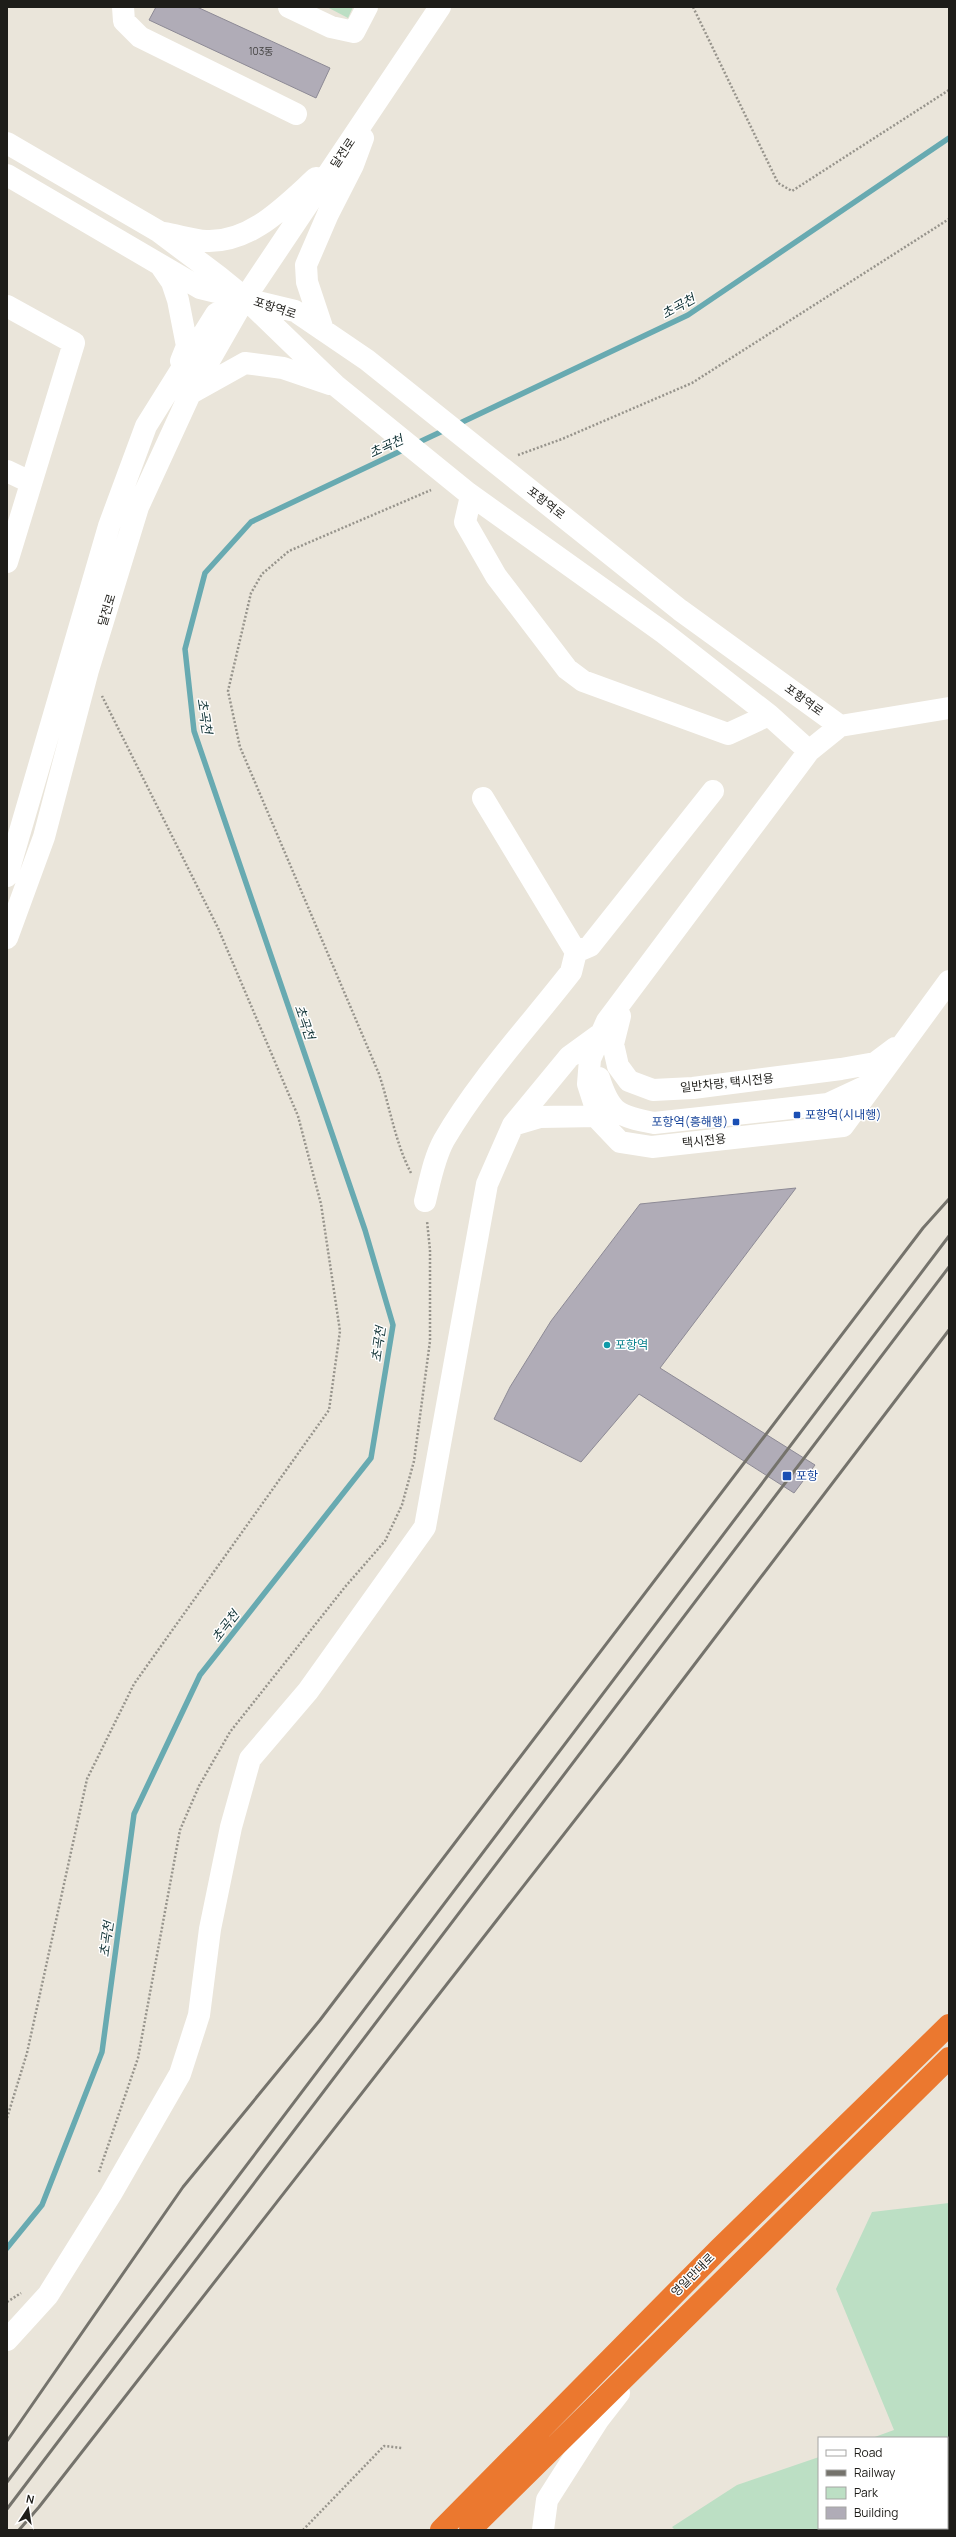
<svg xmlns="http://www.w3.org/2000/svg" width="956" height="2537" viewBox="0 0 956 2537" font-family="Manrope,'Noto Sans KR',sans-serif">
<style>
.green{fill:#bcdfc4}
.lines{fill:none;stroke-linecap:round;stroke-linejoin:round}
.stream{stroke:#68aab1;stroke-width:5.5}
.building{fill:#b0acb7;stroke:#8d8a95}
.path{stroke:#97948c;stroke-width:2.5;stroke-dasharray:2 2;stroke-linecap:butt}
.minor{stroke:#fff;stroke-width:22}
.highway{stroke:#eb782f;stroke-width:22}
.rail{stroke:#75736c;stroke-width:3}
.transit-dot{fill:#1a4fb4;stroke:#fff;stroke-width:1.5}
.culture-dot{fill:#0f9aa8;stroke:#fff;stroke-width:1.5}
.labels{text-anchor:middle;stroke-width:3;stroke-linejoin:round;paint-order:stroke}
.number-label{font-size:10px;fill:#424140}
.street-label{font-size:12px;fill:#1e1d19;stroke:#fff}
.transit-label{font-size:12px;fill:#164399;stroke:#fff;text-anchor:start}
.culture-label{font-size:12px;fill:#0d838f;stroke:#fff;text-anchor:start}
.water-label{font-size:13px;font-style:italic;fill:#113336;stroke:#fff}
</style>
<rect width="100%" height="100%" fill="#eae5da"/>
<path class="green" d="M 327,7 L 353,7 L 348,18 Z
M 949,2203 L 949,2530 L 675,2530 L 672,2527 L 737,2485 L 819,2457 L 819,2528 L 947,2528 L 947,2438 L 872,2438 L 894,2430 L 836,2289 L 872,2212 Z"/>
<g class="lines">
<path class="stream" d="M 456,425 L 688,315 L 949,138
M 415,444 L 447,429
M 7,2248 L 42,2205 L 102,2052 L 134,1814 L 200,1675 L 371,1458 L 393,1325 L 365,1230 L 194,731 L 185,649 L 205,573 L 251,522 L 405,449"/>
</g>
<path class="building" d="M 156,7 L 197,7 L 330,68 L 316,98 L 149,20 Z
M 796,1188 L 660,1368 L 815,1465 L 794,1493 L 639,1394 L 581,1462 L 494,1419 L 510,1387 L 551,1321 L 640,1204 Z"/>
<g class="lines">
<path class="path" d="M 693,7 L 778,183 L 792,191 L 949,90
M 518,455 L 562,439 L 692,383 L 949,219
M 411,1173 C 395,1142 390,1107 379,1074 L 240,747 L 228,691 L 251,593 L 262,574 L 289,551 L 431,490
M 7,2118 L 27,2053 L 87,1779 L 134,1684 L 329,1410 L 340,1331 L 321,1204 L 298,1116 L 218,928 L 102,696
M 99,2172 L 138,2058 L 180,1830 L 199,1786 L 230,1732 L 345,1587 L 385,1541 L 402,1505 L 414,1461 L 430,1341 L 430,1250 L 427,1221
M 7,2302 L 21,2293
M 303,2530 L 384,2446 L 402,2448"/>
<path class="minor" d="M 123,7 L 124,21 L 140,37 L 296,114
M 289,7 L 331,27 L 354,32 L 367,7
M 7,143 L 158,231 L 218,276 L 245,298 L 335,385 L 468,493 L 664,633 L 769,715 L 809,751
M 7,175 L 200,288 L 295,311 L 367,360 L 680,610 L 840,726
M 163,233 C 177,235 192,240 206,241 C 251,243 285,206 316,178
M 161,266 L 172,282 L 178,300 L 187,346 L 181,361
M 7,306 L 74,343 L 7,562
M 323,330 L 307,282 L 306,265 L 328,214 L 353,165 L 363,138
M 193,392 L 245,363 L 283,368 L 330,384
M 7,471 L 30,482
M 471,496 L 465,522 L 496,576 L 567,669 L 583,681 L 728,734 L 769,715
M 949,708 L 840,726 L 809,751 L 607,1021 L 590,1059 L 588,1084 L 600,1121 L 620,1142 L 652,1147 L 843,1126 L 949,981
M 7,876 L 109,526 L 146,426 L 216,314 L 245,298
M 7,938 L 44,837 L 88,670 L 138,507 L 190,394 L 245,298 L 440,7
M 576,952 L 590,946 L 713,791
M 620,1016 L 613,1044 L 618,1066 L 629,1081 L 653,1090 L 693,1088 L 841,1069 L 875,1063 L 895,1048
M 599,1078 C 610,1113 618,1116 654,1123 L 828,1104 L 873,1083
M 513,1125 L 540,1117 L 598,1116
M 425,1201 C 430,1181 434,1158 444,1140 C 478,1081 529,1026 571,972 L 576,952 L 483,798
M 7,2340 L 48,2295 L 111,2194 L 180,2074 L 199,2015 L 210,1929 L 231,1827 L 250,1759 L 308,1691 L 425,1527 L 487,1184 L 513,1125 L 569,1057 L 602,1033
M 543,2530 L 547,2500 L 598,2420 L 619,2393"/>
<path class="highway" d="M 441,2530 L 719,2249 L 949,2025
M 470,2530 L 949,2058"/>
<path class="rail" d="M 7,2441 L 183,2187 L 320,2020 L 923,1228 L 949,1199
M 7,2482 L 949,1236
M 7,2509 L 949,1267
M 19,2530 L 39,2507 L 621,1761 L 949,1330"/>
</g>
<g class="transit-dot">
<rect x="793" y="1111" width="8" height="8" rx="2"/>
<rect x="732" y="1118" width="8" height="8" rx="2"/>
<rect x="782" y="1471" width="10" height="10" rx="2"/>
</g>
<circle class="culture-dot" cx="607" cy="1345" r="4"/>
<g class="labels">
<g class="number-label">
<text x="261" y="55">103동</text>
</g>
<g class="street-label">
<text transform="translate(343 153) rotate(-56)" y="4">달전로</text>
<text transform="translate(275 308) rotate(18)" y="4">포항역로</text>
<text transform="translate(546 503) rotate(38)" y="4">포항역로</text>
<text transform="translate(107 610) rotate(-73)" y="4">달전로</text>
<text transform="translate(804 700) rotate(36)" y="4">포항역로</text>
<text transform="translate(727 1083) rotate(-6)" y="4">일반차량, 택시전용</text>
<text transform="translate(704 1141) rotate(-6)" y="4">택시전용</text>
<text transform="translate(693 2275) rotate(-45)" y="4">영일만대로</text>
</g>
<g class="transit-label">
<text x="805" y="1119">포항역(시내행)</text>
<text x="728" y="1126" text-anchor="end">포항역(흥해행)</text>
<text x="796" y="1480">포항</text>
</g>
<g class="culture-label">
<text x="615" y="1349">포항역</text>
</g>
<g class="water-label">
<text transform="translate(678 306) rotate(-29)" y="5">초곡천</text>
<text transform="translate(386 446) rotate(-25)" y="5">초곡천</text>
<text transform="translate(205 716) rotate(81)" y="5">초곡천</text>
<text transform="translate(305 1022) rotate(71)" y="5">초곡천</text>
<text transform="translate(378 1344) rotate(-82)" y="5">초곡천</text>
<text transform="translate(225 1626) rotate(-52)" y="5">초곡천</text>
<text transform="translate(106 1939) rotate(-82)" y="5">초곡천</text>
</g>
</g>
<rect width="956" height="2537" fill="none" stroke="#1e1d19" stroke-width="16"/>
<rect x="818" y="2437" width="130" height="92" fill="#ffffff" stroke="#a5a5a3"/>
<rect x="826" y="2450" width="20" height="6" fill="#ffffff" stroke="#a5a5a3"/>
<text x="854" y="2457" font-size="12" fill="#1e1d19">Road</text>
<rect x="826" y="2470" width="20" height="6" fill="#75736c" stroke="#a5a5a3"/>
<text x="854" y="2477" font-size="12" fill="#1e1d19">Railway</text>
<rect x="826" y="2487" width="20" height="12" fill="#bcdfc4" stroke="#a5a5a3"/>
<text x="854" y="2497" font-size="12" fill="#1e1d19">Park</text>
<rect x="826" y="2507" width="20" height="12" fill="#b0acb7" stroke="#a5a5a3"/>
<text x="854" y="2517" font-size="12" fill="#1e1d19">Building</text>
<g transform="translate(28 2509) rotate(12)" stroke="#ffffff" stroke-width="3" paint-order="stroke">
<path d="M0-3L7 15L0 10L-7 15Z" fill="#1e1d19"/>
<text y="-6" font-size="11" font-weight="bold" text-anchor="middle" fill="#1e1d19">N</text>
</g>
</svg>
